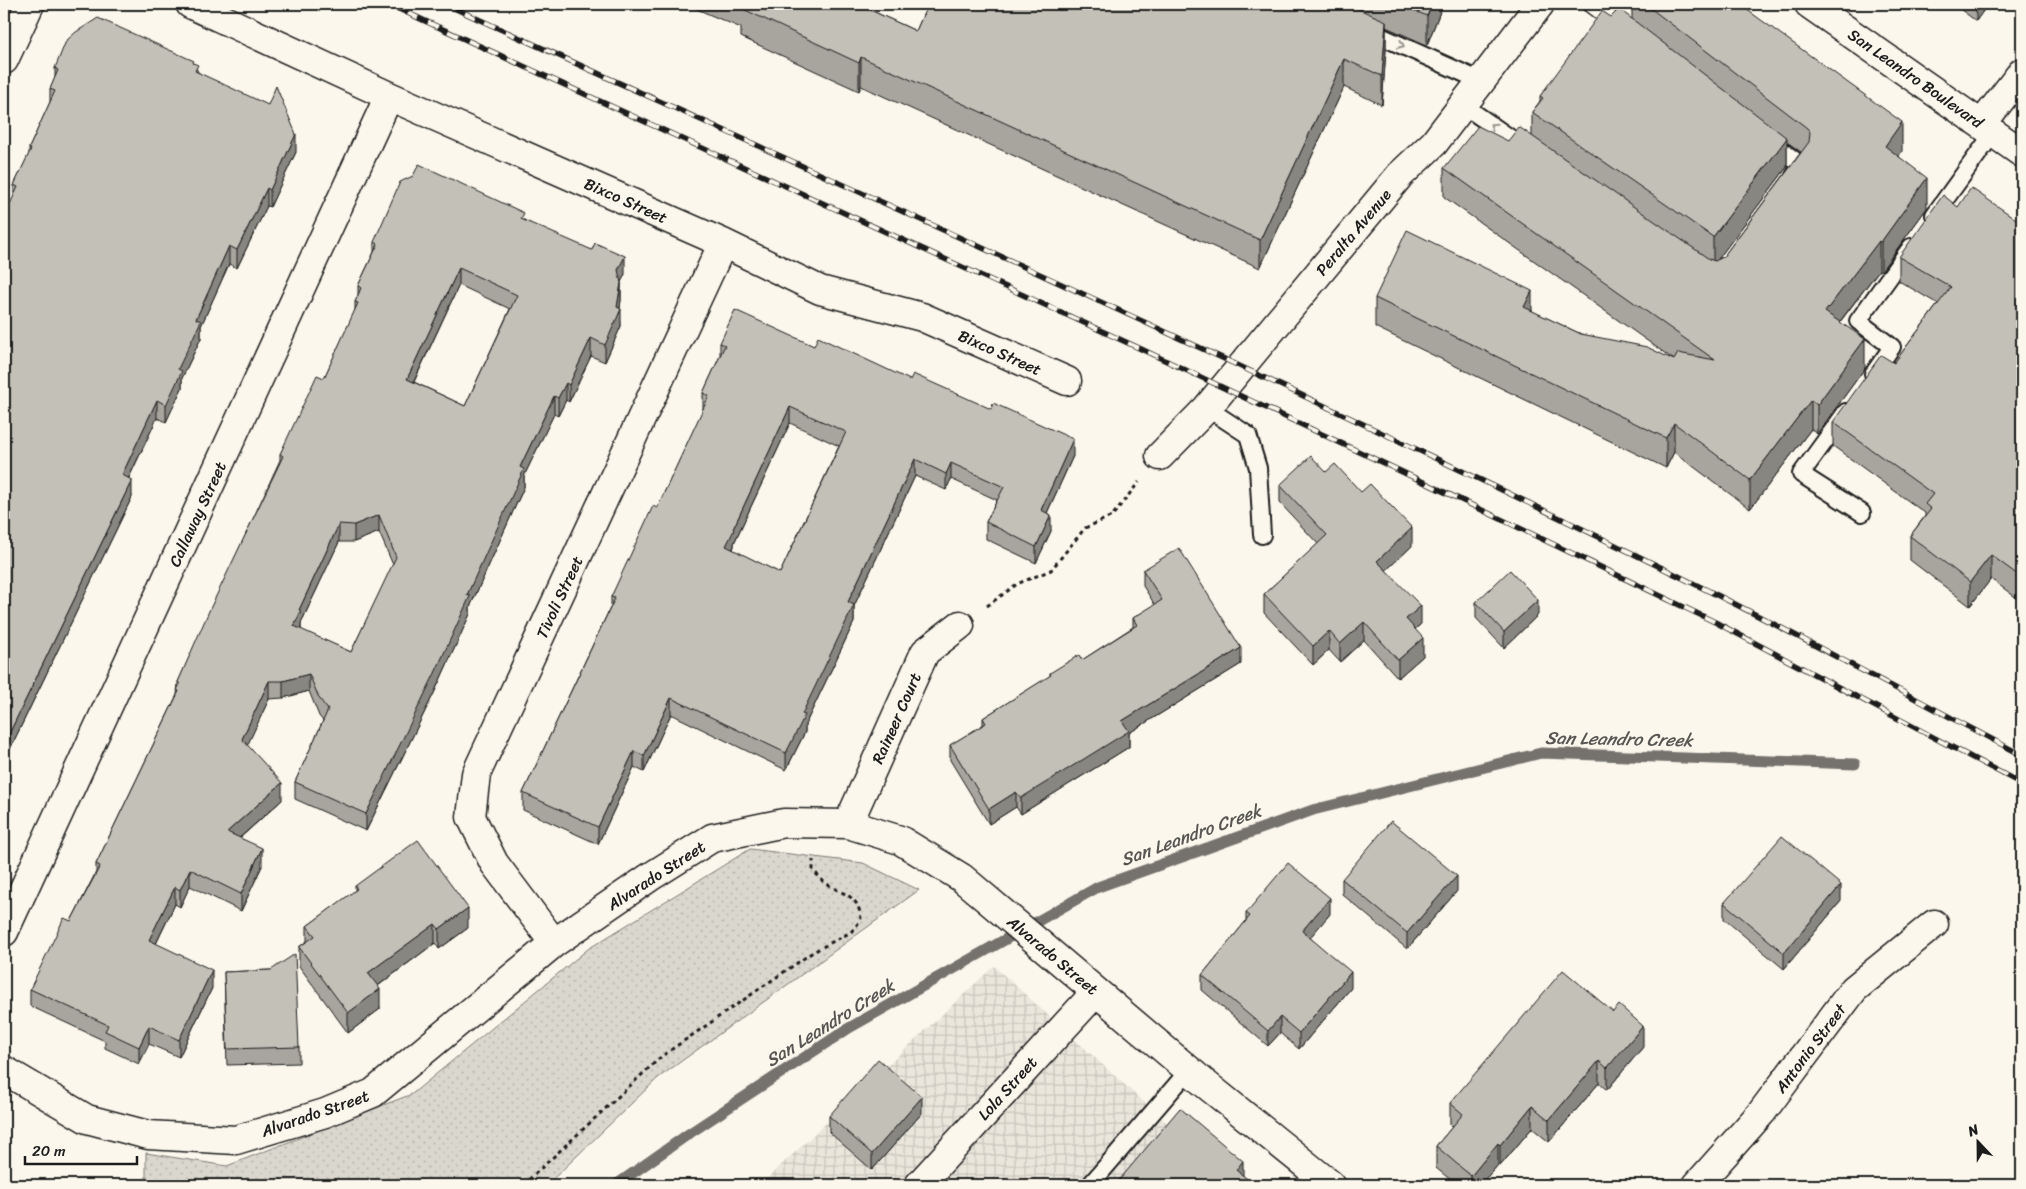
<svg xmlns="http://www.w3.org/2000/svg" width="2026" height="1189" viewBox="0 0 2026 1189" font-family="Sriracha,sans-serif">
<style>
.industrial{fill:url(#industrial-grid)}
.park{fill:url(#park-dots);stroke:#7b7a75}
.lines{fill:none;stroke-linecap:round;stroke-linejoin:round}
.stream{stroke:#74726e;stroke-width:11}
.service-casing{stroke:#1c1c1c;stroke-width:20}
.minor-casing{stroke:#1c1c1c;stroke-width:31}
.secondary-casing{stroke:#1c1c1c;stroke-width:31}
.path{stroke:#1c1c1c;stroke-width:3;stroke-dasharray:4 4;stroke-linecap:butt}
.service{stroke:#fbf7ec;stroke-width:16}
.minor{stroke:#fbf7ec;stroke-width:28}
.secondary{stroke:#fbf7ec;stroke-width:28}
.rail-casing{stroke:#1c1c1c;stroke-width:5.5}
.rail{stroke:#fbf7ec;stroke-width:4;stroke-dasharray:11;stroke-linecap:butt}
.wall{fill:#a8a59e;stroke:#1c1c1c;fill-rule:evenodd}
.shaded-wall{fill:#888681;stroke:#1c1c1c}
.building{fill:#c3c0b8;stroke:#1c1c1c;fill-rule:evenodd}
.oneway{stroke:#97948e}
.labels{text-anchor:middle;stroke-width:4;stroke-linejoin:round;paint-order:stroke}
.street-label{font-size:16px;fill:#1c1c1c;stroke:#fbf7ec}
.water-label{font-size:18px;font-style:italic;fill:#575653;stroke:#fbf7ec}
</style>
<defs>
<pattern id="industrial-grid" width="8" height="8" patternUnits="userSpaceOnUse" patternTransform="scale(1.25)"><rect width="8" height="8" fill="#eae6dc"/><path d="M0 4h8M4 0v8" fill="none" stroke="#c8c5bc"/></pattern>
<pattern id="park-dots" width="8" height="8" patternUnits="userSpaceOnUse" patternTransform="scale(1.25)"><rect width="8" height="8" fill="#dad7ce"/><path d="M2 2h.1M6 6h.1" fill="none" stroke="#bab8b0" stroke-width="1.8" stroke-linecap="round"/></pattern>
</defs>
<rect width="100%" height="100%" fill="#fbf7ec"/>
<filter id="ink" filterUnits="userSpaceOnUse"><feTurbulence type="fractalNoise" baseFrequency=".02" numOctaves="2"/><feDisplacementMap in="SourceGraphic" scale="10" xChannelSelector="R" yChannelSelector="G"/><feConvolveMatrix kernelMatrix="1 2 1 2 8 2 1 2 1" color-interpolation-filters="sRGB"/></filter>
<g filter="url(#ink)">
<path class="industrial" d="M 994,966 L 1180,1135 L 1138,1185 L 760,1185 Z"/>
<path class="park" d="M 750,849 L 863,863 L 919,890 L 658,1078 L 553,1179 L 540,1185 L 146,1185 L 146,1153 L 227,1166 L 412,1094 L 588,949 Z"/>
<g class="lines">
<path class="stream" d="M 616,1185 L 690,1133 L 849,1028 L 1098,887 L 1313,810 L 1541,753 L 1855,764"/>
<defs>
<path id="service" d="M 1591,4 L 1619,25
M 1367,30 L 1481,81
M 1463,105 L 1529,151
M 1769,141 L 1801,165 L 1794,176
M 1934,215 L 1994,132
M 1873,374 L 1892,347 L 1858,321 L 1911,247
M 1207,408 L 1248,435 L 1258,468 L 1262,535
M 1846,412 L 1801,474 L 1862,513
M 1090,1185 L 1189,1070"/>
<path id="minor" d="M 190,4 L 389,96 L 723,243 L 820,290 L 922,317 L 1067,381
M 4,60 L 30,4
M 1982,124 L 2022,72
M 1160,456 L 1207,408 L 1400,175 L 1434,143 L 1540,4
M 848,824 L 925,652 L 960,625
M 4,932 L 389,96
M 554,943 L 494,863 L 471,817 L 476,774 L 723,243
M 4,1070 L 87,1119 L 148,1135 L 236,1140 L 325,1113 L 373,1093 L 554,943 L 650,877 L 712,838 L 784,823 L 848,824 L 900,840 L 962,878 L 1203,1082 L 1331,1185
M 919,1185 L 1096,992
M 1697,1185 L 1762,1112 L 1854,989 L 1934,924"/>
<path id="secondary" d="M 1809,4 L 2022,153"/>
</defs>
<use href="#service" class="service-casing"/>
<use href="#minor" class="minor-casing"/>
<use href="#secondary" class="secondary-casing"/>
<path class="path" d="M 987,606 L 1017,584 L 1051,570 L 1085,528 L 1112,516 L 1139,482
M 523,1185 L 662,1056 L 813,952 L 851,932 L 861,920 C 859,893 843,896 824,882 C 820,879 817,874 813,870 L 813,860"/>
<use href="#service" class="service"/>
<use href="#minor" class="minor"/>
<use href="#secondary" class="secondary"/>
<defs>
<path id="rail" d="M 388,4 L 1139,348 L 1432,486 L 1717,623 L 2022,784
M 445,4 C 874,199 1305,390 1727,600 C 1826,650 1924,704 2022,755"/>
</defs>
<use href="#rail" class="rail-casing"/>
<use href="#rail" class="rail"/>
</g>
<path class="wall" d="M 685,4 L 857,4 L 916,31 L 928,4 L 1443,4 L 1427,45 L 1386,27 L 1386,50 L 1382,105 L 1344,87 L 1260,268 L 861,86 L 859,91 L 741,37 L 741,28 Z
M 1632,4 L 1739,4 L 1902,151 L 1899,156 L 1927,208 L 1881,271 L 1879,270 L 1840,322 L 1865,368 L 1817,434 L 1811,429 L 1750,509 L 1674,452 L 1666,468 L 1375,327 L 1375,298 L 1532,311 L 1581,334 L 1673,359 L 1444,197 L 1444,168 L 1508,141 L 1532,136 L 1532,112 L 1540,101 L 1540,96 L 1611,17 L 1632,19 ZM 1787,142 L 1801,152 L 1723,257 L 1718,259 L 1787,167 Z
M 1953,4 L 1988,4 L 1976,21 Z
M 194,63 L 198,72 L 296,152 L 270,207 L 267,206 L 237,268 L 229,264 L 201,326 L 201,338 L 182,378 L 182,388 L 166,422 L 157,418 L 129,478 L 132,497 L 9,751 L 14,185 L 29,154 L 29,148 L 50,102 L 50,89 L 55,78 L 55,68 Z
M 1958,207 L 2022,223 L 2022,602 L 1991,579 L 1970,606 L 1910,560 L 1910,536 L 1925,516 L 1925,513 L 1833,446 L 1833,422 L 1894,363 L 1938,304 L 1899,281 L 1899,257 Z
M 524,220 L 625,274 L 621,282 L 621,300 L 620,308 L 621,326 L 605,362 L 591,356 L 569,402 L 566,400 L 558,416 L 554,414 L 524,476 L 524,487 L 470,607 L 470,614 L 435,691 L 366,831 L 295,799 L 295,782 L 323,721 L 319,716 L 309,691 L 283,698 L 269,699 L 247,745 L 282,800 L 240,838 L 262,866 L 241,911 L 190,886 L 180,907 L 175,904 L 156,944 L 212,988 L 179,1057 L 149,1044 L 139,1064 L 105,1048 L 105,1041 L 30,1006 L 30,989 L 71,921 L 96,872 L 96,864 L 177,695 L 178,682 L 280,460 L 280,454 L 324,378 L 355,311 L 355,302 L 358,295 L 358,286 L 374,252 L 374,242 ZM 459,285 L 510,309 L 465,406 L 414,382 ZM 379,532 L 393,565 L 351,652 L 301,630 L 301,623 L 339,542 L 354,542 Z
M 720,343 L 814,346 L 1073,456 L 1047,513 L 1051,531 L 1036,563 L 986,539 L 986,522 L 997,500 L 951,479 L 946,490 L 915,476 L 854,606 L 854,622 L 805,725 L 805,732 L 786,770 L 671,714 L 644,772 L 634,767 L 598,844 L 523,810 L 523,793 L 611,606 L 611,597 L 657,508 L 703,410 L 703,393 L 720,356 ZM 790,423 L 839,446 L 780,573 L 733,550 L 734,546 L 734,543 Z
M 1326,472 L 1412,546 L 1386,570 L 1421,624 L 1415,629 L 1423,656 L 1398,678 L 1364,640 L 1340,662 L 1329,650 L 1313,665 L 1264,613 L 1264,594 L 1318,544 L 1280,503 L 1280,485 Z
M 1143,570 L 1241,664 L 1129,733 L 1129,747 L 1021,814 L 1016,807 L 989,824 L 950,760 L 950,745 L 983,725 L 983,718 L 1050,676 L 1050,673 L 1082,660 L 1133,627 L 1133,618 L 1155,605 L 1143,586 Z
M 1476,602 L 1538,615 L 1504,648 L 1476,618 Z
M 1342,879 L 1457,891 L 1407,949 L 1342,894 Z
M 355,886 L 468,928 L 439,949 L 435,943 L 378,986 L 380,1009 L 348,1033 L 299,966 L 299,947 L 307,941 L 307,926 L 355,891 Z
M 1841,901 L 1784,969 L 1724,919 L 1724,903 Z
M 1246,913 L 1330,914 L 1310,937 L 1351,988 L 1299,1049 L 1280,1033 L 1268,1046 L 1202,990 L 1202,975 L 1246,921 Z
M 271,970 L 299,1047 L 299,1063 L 227,1065 L 224,972 Z
M 1643,1047 L 1607,1090 L 1599,1083 L 1549,1142 L 1532,1128 L 1500,1166 L 1498,1165 L 1480,1185 L 1457,1185 L 1436,1168 L 1436,1146 L 1452,1127 L 1450,1125 L 1450,1103 Z
M 922,1113 L 872,1170 L 829,1132 L 829,1116 Z"/>
<path class="shaded-wall" d="M 1432,4 L 1443,4 L 1427,45 L 1427,16 Z
M 1976,4 L 1988,4 L 1976,21 Z
M 1386,21 L 1386,50 L 1382,105 L 1382,76 Z
M 861,57 L 861,86 L 859,91 L 859,63 Z
M 1344,59 L 1344,87 L 1260,268 L 1260,240 Z
M 1902,122 L 1902,151 L 1885,175 L 1885,146 Z
M 296,134 L 296,152 L 270,207 L 270,190 Z
M 1787,138 L 1787,167 L 1713,266 L 1713,237 Z
M 1927,178 L 1927,208 L 1881,271 L 1881,242 Z
M 267,188 L 267,206 L 237,268 L 237,250 Z
M 1879,241 L 1879,270 L 1825,341 L 1825,312 Z
M 229,246 L 229,264 L 201,326 L 201,338 L 182,378 L 182,388 L 166,422 L 166,405 L 178,369 L 196,319 Z
M 625,256 L 625,274 L 618,288 L 618,270 Z
M 459,268 L 459,285 L 407,396 L 407,379 Z
M 621,283 L 621,300 L 619,314 L 621,309 L 621,326 L 605,362 L 605,345 L 617,307 Z
M 1532,291 L 1532,320 L 1524,307 Z
M 591,338 L 591,356 L 569,402 L 569,385 Z
M 1865,339 L 1865,368 L 1817,434 L 1817,405 Z
M 566,383 L 566,400 L 558,416 L 558,398 Z
M 554,396 L 554,414 L 524,476 L 524,487 L 470,607 L 470,614 L 435,691 L 366,831 L 366,814 L 467,595 L 520,467 Z
M 2022,396 L 2022,420 L 2016,404 Z
M 157,400 L 157,418 L 122,492 L 122,475 Z
M 1811,400 L 1811,429 L 1750,509 L 1750,480 Z
M 790,407 L 790,423 L 734,543 L 734,546 L 726,563 L 726,546 L 733,529 Z
M 1674,423 L 1674,452 L 1666,468 L 1666,438 Z
M 1073,439 L 1073,456 L 1041,526 L 1041,510 Z
M 915,459 L 915,476 L 854,606 L 854,622 L 805,725 L 805,732 L 786,770 L 786,753 L 848,602 Z
M 951,463 L 951,479 L 946,490 L 946,474 Z
M 132,480 L 132,497 L 9,751 L 4,765 L 4,748 L 9,734 Z
M 379,515 L 379,532 L 354,542 L 354,525 Z
M 1051,515 L 1051,531 L 1036,563 L 1036,547 Z
M 339,524 L 339,542 L 301,623 L 301,629 L 294,644 L 294,626 L 299,610 Z
M 1412,528 L 1412,546 L 1377,579 L 1377,561 Z
M 1991,555 L 1991,579 L 1970,606 L 1970,582 Z
M 1538,600 L 1538,615 L 1504,648 L 1504,632 Z
M 1421,606 L 1421,624 L 1406,637 L 1406,619 Z
M 1364,622 L 1364,640 L 1340,662 L 1340,644 Z
M 1329,631 L 1329,650 L 1313,665 L 1313,646 Z
M 1423,638 L 1423,656 L 1398,678 L 1398,660 Z
M 1241,648 L 1241,664 L 1129,733 L 1129,747 L 1021,814 L 1021,798 L 1122,721 Z
M 309,674 L 309,691 L 283,698 L 283,681 Z
M 269,681 L 269,699 L 242,757 L 242,739 Z
M 671,698 L 671,714 L 644,772 L 644,756 Z
M 634,751 L 634,767 L 598,844 L 598,827 Z
M 282,783 L 282,800 L 227,849 L 227,832 Z
M 1016,792 L 1016,807 L 989,824 L 989,809 Z
M 262,848 L 262,866 L 241,911 L 241,894 Z
M 190,869 L 190,886 L 180,907 L 180,890 Z
M 1457,876 L 1457,891 L 1407,949 L 1407,933 Z
M 1841,885 L 1841,901 L 1784,969 L 1784,953 Z
M 175,887 L 175,904 L 149,958 L 149,940 Z
M 1330,898 L 1330,914 L 1302,947 L 1302,931 Z
M 468,908 L 468,928 L 439,949 L 439,929 Z
M 435,924 L 435,943 L 368,993 L 368,973 Z
M 212,970 L 212,988 L 179,1057 L 179,1040 Z
M 1351,972 L 1351,988 L 1299,1049 L 1299,1033 Z
M 380,989 L 380,1009 L 348,1033 L 348,1013 Z
M 1280,1017 L 1280,1033 L 1268,1046 L 1268,1031 Z
M 149,1026 L 149,1044 L 139,1064 L 139,1047 Z
M 1643,1026 L 1643,1047 L 1607,1090 L 1607,1068 Z
M 1599,1061 L 1599,1083 L 1549,1142 L 1549,1120 Z
M 922,1097 L 922,1113 L 872,1170 L 872,1154 Z
M 1532,1106 L 1532,1128 L 1500,1166 L 1500,1145 Z
M 1498,1143 L 1498,1165 L 1480,1185 L 1471,1185 L 1471,1176 Z
M 1243,1161 L 1243,1185 L 1236,1170 Z"/>
<path class="building" d="M 743,4 L 857,4 L 916,31 L 928,4 L 1347,4 L 1386,21 L 1382,76 L 1344,59 L 1260,240 L 861,57 L 859,63 L 741,8 Z
M 1399,4 L 1432,4 L 1427,16 Z
M 1645,4 L 1739,4 L 1902,122 L 1885,146 L 1927,178 L 1881,242 L 1879,241 L 1825,312 L 1865,339 L 1817,405 L 1811,400 L 1750,480 L 1674,423 L 1666,438 L 1375,298 L 1407,230 L 1532,291 L 1524,307 L 1581,334 L 1647,347 L 1674,360 L 1678,353 L 1715,360 L 1444,168 L 1478,126 L 1508,141 L 1519,127 L 1709,259 L 1715,261 L 1723,257 L 1809,142 L 1810,132 L 1807,128 Z
M 1619,9 L 1787,138 L 1713,237 L 1532,112 L 1543,98 L 1540,96 L 1602,11 L 1611,17 Z
M 98,18 L 194,61 L 193,63 L 198,65 L 195,71 L 268,105 L 276,86 L 296,134 L 270,190 L 267,188 L 237,250 L 229,246 L 196,319 L 201,321 L 178,369 L 182,371 L 166,405 L 157,400 L 122,475 L 132,480 L 9,734 L 4,748 L 4,217 L 18,187 L 14,185 L 31,149 L 29,148 L 55,91 L 50,89 L 58,70 L 55,68 L 66,41 L 76,32 Z
M 419,164 L 524,213 L 521,219 L 592,250 L 595,243 L 625,256 L 618,270 L 621,283 L 617,307 L 621,309 L 605,345 L 591,338 L 569,385 L 566,383 L 558,398 L 554,396 L 520,467 L 524,469 L 467,595 L 470,596 L 435,673 L 366,814 L 295,782 L 328,710 L 319,698 L 309,674 L 283,681 L 269,681 L 242,739 L 282,783 L 227,832 L 262,848 L 241,894 L 190,869 L 180,890 L 175,887 L 149,940 L 212,970 L 179,1040 L 149,1026 L 139,1047 L 105,1031 L 108,1025 L 30,989 L 64,918 L 71,921 L 100,866 L 96,864 L 179,691 L 177,690 L 180,684 L 178,682 L 209,611 L 283,456 L 280,454 L 295,422 L 317,375 L 324,378 L 358,303 L 355,302 L 361,288 L 358,286 L 378,244 L 374,242 L 400,182 L 413,176 ZM 459,268 L 517,295 L 465,406 L 407,379 ZM 379,515 L 396,557 L 351,652 L 294,626 L 301,611 L 299,610 L 339,524 L 354,525 Z
M 1971,188 L 2022,223 L 2022,396 L 2016,404 L 2022,409 L 2022,578 L 1991,555 L 1970,582 L 1910,536 L 1931,509 L 1925,504 L 1933,494 L 1833,422 L 1881,355 L 1894,363 L 1951,287 L 1899,257 L 1943,195 L 1958,207 Z
M 735,310 L 814,346 L 818,337 L 910,380 L 913,374 L 991,409 L 993,403 L 1073,439 L 1041,510 L 1051,515 L 1036,547 L 986,522 L 1004,487 L 951,463 L 946,474 L 915,459 L 848,602 L 854,605 L 802,714 L 805,715 L 786,753 L 671,698 L 644,756 L 634,751 L 598,827 L 523,793 L 615,598 L 611,597 L 653,506 L 657,508 L 709,396 L 703,393 L 725,345 L 720,343 ZM 790,407 L 846,432 L 780,573 L 726,546 L 734,530 L 733,529 Z
M 1311,456 L 1326,472 L 1335,464 L 1361,492 L 1370,484 L 1412,528 L 1377,561 L 1421,606 L 1406,619 L 1423,638 L 1398,660 L 1364,622 L 1340,644 L 1329,631 L 1313,646 L 1264,594 L 1327,535 L 1280,485 Z
M 1179,548 L 1241,648 L 1122,721 L 1129,731 L 1021,798 L 1016,792 L 989,809 L 950,745 L 986,723 L 983,718 L 1051,675 L 1050,673 L 1079,655 L 1082,660 L 1137,625 L 1133,618 L 1162,600 L 1143,570 Z
M 1510,570 L 1538,600 L 1504,632 L 1476,602 Z
M 1391,821 L 1457,876 L 1407,933 L 1342,879 Z
M 1782,836 L 1841,885 L 1784,953 L 1724,903 Z
M 418,840 L 468,908 L 439,929 L 435,924 L 368,973 L 380,989 L 348,1013 L 299,947 L 315,936 L 307,926 L 357,889 L 355,886 Z
M 1288,863 L 1330,898 L 1302,931 L 1351,972 L 1299,1033 L 1280,1017 L 1268,1031 L 1202,975 L 1250,916 L 1246,913 Z
M 295,954 L 299,1047 L 227,1049 L 224,972 L 271,970 Z
M 1563,970 L 1613,1012 L 1619,1005 L 1643,1026 L 1607,1068 L 1599,1061 L 1549,1120 L 1532,1106 L 1500,1145 L 1498,1143 L 1471,1176 L 1436,1146 L 1463,1114 L 1450,1103 Z
M 878,1059 L 922,1097 L 872,1154 L 829,1116 Z
M 1180,1108 L 1243,1161 L 1236,1170 L 1255,1185 L 1115,1185 Z"/>
<defs><path id="oneway-chevron" d="M-2-3.5L2.5 0L-2 3.5" fill="none" stroke-width="1.6" stroke-linecap="round" stroke-linejoin="round" transform="scale(1.25)"/></defs>
<g class="oneway">
<use href="#oneway-chevron" transform="translate(1401 45) rotate(24)"/>
<use href="#oneway-chevron" transform="translate(1493 126) rotate(-145)"/>
</g>
</g>
<g class="labels">
<g class="street-label">
<text transform="translate(1916 78) rotate(35)" y="6">San Leandro Boulevard</text>
<text transform="translate(626 200) rotate(24)" y="6">Bixco Street</text>
<text transform="translate(1353 232) rotate(-50)" y="6">Peralta Avenue</text>
<text transform="translate(1000 352) rotate(24)" y="6">Bixco Street</text>
<text transform="translate(197 514) rotate(-65)" y="6">Callaway Street</text>
<text transform="translate(559 597) rotate(-65)" y="6">Tivoli Street</text>
<text transform="translate(896 718) rotate(-66)" y="6">Raineer Court</text>
<text transform="translate(656 875) rotate(-33)" y="6">Alvarado Street</text>
<text transform="translate(1053 955) rotate(40)" y="6">Alvarado Street</text>
<text transform="translate(1810 1048) rotate(-53)" y="6">Antonio Street</text>
<text transform="translate(1007 1088) rotate(-48)" y="6">Lola Street</text>
<text transform="translate(315 1113) rotate(-19)" y="6">Alvarado Street</text>
</g>
<g class="water-label">
<text transform="translate(1619 739) rotate(1)" y="6">San Leandro Creek</text>
<text transform="translate(1191 835) rotate(-20)" y="6">San Leandro Creek</text>
<text transform="translate(830 1023) rotate(-32)" y="6">San Leandro Creek</text>
</g>
</g>
<rect width="2026" height="1189" fill="none" stroke="#fbf7ec" stroke-width="20"/>
<rect x="10" y="10" width="2006" height="1169" fill="none" stroke="#1c1c1c" stroke-width="2" filter="url(#ink)"/>
<g transform="translate(1978 1142) rotate(338)" stroke="#fbf7ec" stroke-width="4" paint-order="stroke">
<path d="M0-4L9 19L0 12L-9 19Z" fill="#1c1c1c"/>
<text y="-8" font-size="14" font-weight="bold" text-anchor="middle" fill="#1c1c1c">N</text>
</g>
<path d="M25 1156v8h112v-8" fill="none" stroke="#1c1c1c" stroke-width="2.5"/>
<text x="32" y="1156" font-size="15" fill="#1c1c1c" stroke="#fbf7ec" stroke-width="4" paint-order="stroke">20 m</text>
</svg>
